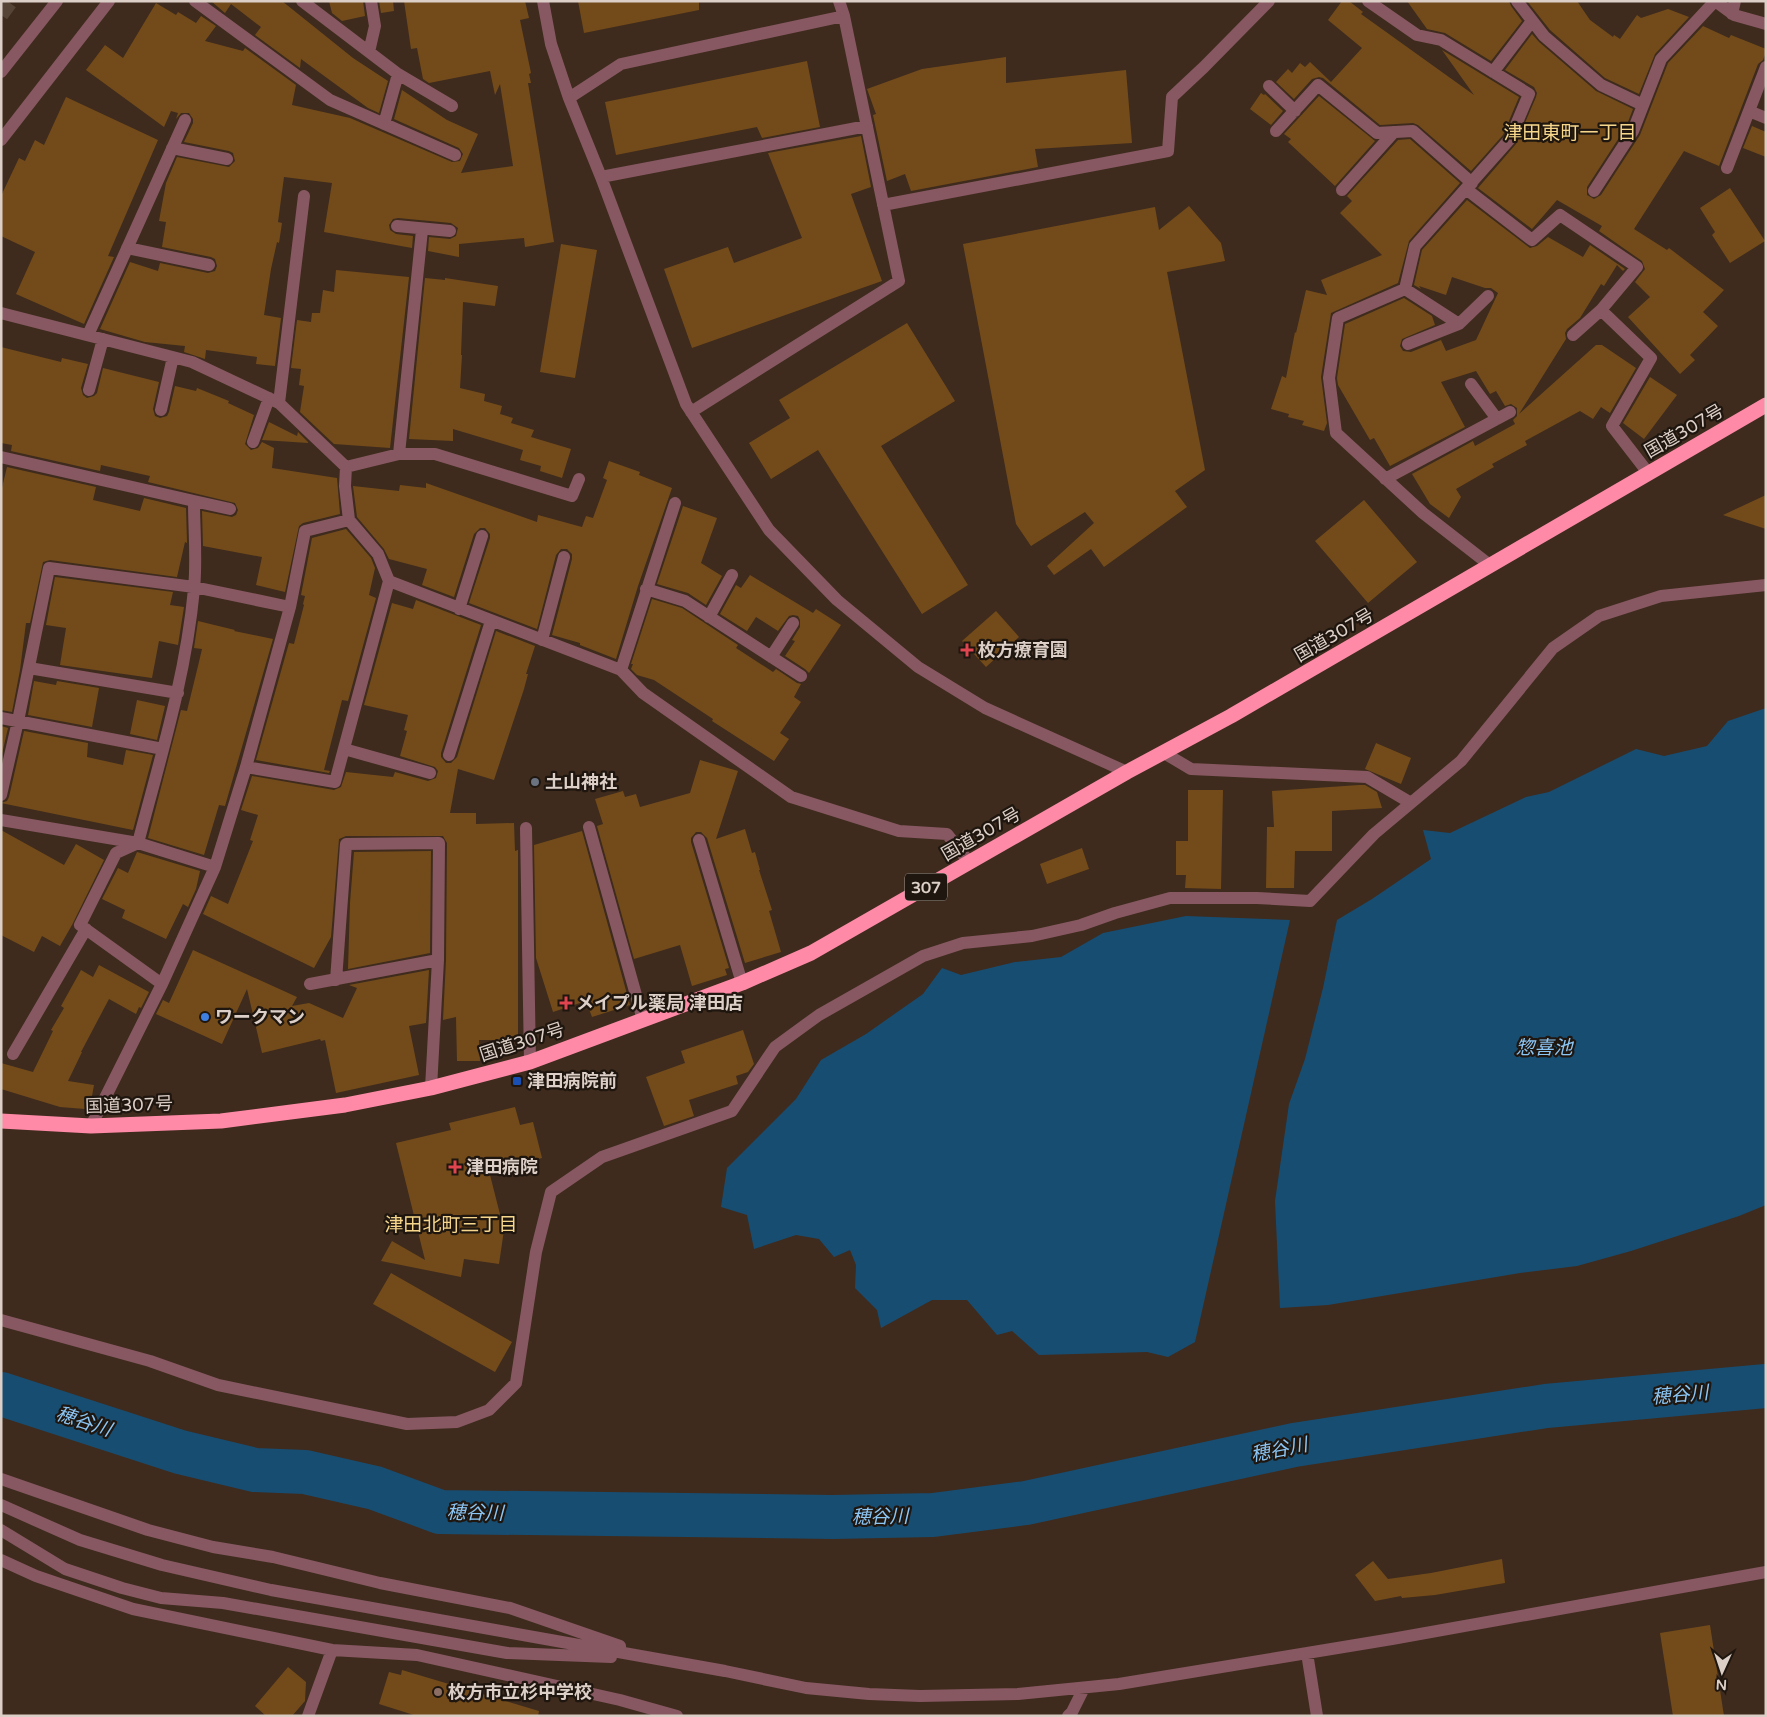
<svg xmlns="http://www.w3.org/2000/svg" width="1767" height="1717" viewBox="0 0 1767 1717" font-family="'Varela Round','Noto Sans JP',sans-serif">
<style>
.water{fill:#184d72}
.lines{fill:none;stroke-linecap:round;stroke-linejoin:round}
.river{stroke:#184d72;stroke-width:44}
.building{fill:#734b1a}
.highway-tunnel{stroke:#564436;stroke-width:15;stroke-dasharray:15 8;stroke-linecap:butt}
.minor{stroke:#875862;stroke-width:12}
.highway{stroke:#fe8aa7;stroke-width:15}
.health-dot{fill:#e0444e;stroke:#1e160f;stroke-width:2}
.worship-dot{fill:#6b7280;stroke:#1e160f;stroke-width:2}
.shop-dot{fill:#3f7fe0;stroke:#1e160f;stroke-width:2}
.transit-dot{fill:#1a4fb4;stroke:#1e160f;stroke-width:2}
.education-dot{fill:#8d6e63;stroke:#1e160f;stroke-width:2}
.labels{text-anchor:middle;stroke-width:4.5;stroke-linejoin:round;paint-order:stroke}
.shield{fill:#1e160f;stroke:#a39890;stroke-width:1}
.shield-label{font-size:16px;font-weight:bold;fill:#dccfc7}
.street-label{font-size:18px;fill:#dccfc7;stroke:#1e160f}
.poi-label{font-size:18px;font-weight:bold;fill:#dccfc7;stroke:#1e160f;text-anchor:start}
.neighbourhood-label{font-size:19px;fill:#f6d68b;stroke:#1e160f}
.water-label{font-size:19px;font-style:italic;fill:#8cc6f5;stroke:#1e160f}
</style>
<rect width="100%" height="100%" fill="#3e2b1d"/>
<path class="water" d="M 1766,708 L 1766,1205 L 1739,1216 L 1631,1251 L 1577,1266 L 1520,1273 L 1328,1305 L 1280,1308 L 1275,1201 L 1289,1104 L 1305,1059 L 1323,988 L 1337,920 L 1372,899 L 1431,859 L 1423,830 L 1450,833 L 1526,797 L 1549,792 L 1636,749 L 1664,756 L 1707,746 L 1728,721 Z
M 1186,916 L 1290,920 L 1195,1342 L 1168,1357 L 1147,1352 L 1039,1355 L 1012,1331 L 997,1335 L 967,1300 L 932,1300 L 881,1328 L 877,1310 L 855,1288 L 856,1265 L 850,1250 L 834,1257 L 819,1239 L 796,1235 L 754,1249 L 747,1215 L 721,1207 L 727,1168 L 796,1099 L 821,1060 L 866,1034 L 923,994 L 942,968 L 961,975 L 1015,962 L 1061,957 L 1103,933 Z"/>
<g class="lines">
<path class="river" d="M 1,1394 L 180,1452 L 255,1470 L 305,1472 L 375,1488 L 440,1512 L 833,1517 L 933,1515 L 1026,1503 L 1294,1445 L 1546,1406 L 1766,1386"/>
</g>
<path class="building" d="M 211,1 L 282,1 L 353,58 L 388,81 L 379,113 L 368,108 L 301,59 L 300,68 L 255,35 L 261,27 L 231,4 L 225,13 Z
M 329,1 L 363,1 L 365,16 L 342,21 L 332,13 Z
M 379,1 L 393,1 L 394,11 L 381,13 Z
M 404,1 L 525,1 L 529,18 L 520,20 L 531,73 L 529,74 L 531,83 L 528,83 L 554,242 L 525,247 L 524,238 L 459,244 L 459,257 L 428,251 L 429,237 L 450,239 L 456,236 L 458,228 L 451,223 L 398,218 L 393,219 L 389,225 L 390,230 L 396,234 L 413,236 L 412,248 L 324,232 L 332,183 L 284,177 L 278,222 L 282,223 L 279,243 L 277,242 L 271,269 L 264,315 L 281,318 L 275,366 L 256,364 L 257,357 L 206,350 L 205,359 L 184,352 L 185,346 L 145,342 L 100,329 L 130,262 L 158,271 L 160,263 L 208,273 L 215,271 L 217,266 L 215,259 L 211,257 L 162,247 L 166,222 L 159,221 L 166,183 L 177,157 L 229,167 L 235,161 L 233,153 L 229,151 L 184,142 L 193,123 L 193,119 L 189,113 L 181,113 L 176,119 L 178,113 L 171,111 L 164,127 L 86,70 L 105,45 L 123,58 L 156,3 L 176,15 L 178,12 L 196,23 L 201,16 L 216,26 L 205,41 L 243,51 L 245,48 L 296,85 L 292,105 L 350,118 L 452,162 L 460,161 L 463,154 L 459,148 L 394,119 L 402,90 L 447,120 L 478,134 L 461,173 L 513,166 L 500,84 L 495,95 L 490,71 L 429,83 L 423,79 L 417,48 L 411,49 Z
M 578,1 L 699,1 L 699,10 L 584,33 Z
M 1342,1 L 1349,1 L 1363,12 L 1361,14 L 1474,95 L 1442,50 L 1519,97 L 1503,135 L 1471,171 L 1418,125 L 1413,123 L 1380,125 L 1323,78 L 1319,77 L 1312,79 L 1294,99 L 1276,82 L 1288,69 L 1292,73 L 1300,63 L 1305,67 L 1310,62 L 1331,82 L 1362,48 L 1328,20 Z
M 1407,1 L 1509,1 L 1511,6 L 1522,21 L 1491,61 L 1445,33 L 1427,29 Z
M 1527,1 L 1577,1 L 1590,20 L 1613,37 L 1614,35 L 1620,39 L 1637,15 L 1641,18 L 1668,9 L 1689,17 L 1655,54 L 1639,94 L 1605,78 L 1550,30 Z
M 1703,26 L 1729,38 L 1731,35 L 1766,49 L 1766,52 L 1763,60 L 1758,64 L 1719,166 L 1684,151 L 1634,229 L 1667,250 L 1669,248 L 1724,290 L 1703,312 L 1718,326 L 1690,355 L 1695,360 L 1680,374 L 1628,317 L 1650,297 L 1635,282 L 1645,269 L 1642,261 L 1599,231 L 1602,226 L 1557,200 L 1532,229 L 1478,188 L 1516,144 L 1536,97 L 1537,93 L 1534,87 L 1505,70 L 1532,34 L 1539,42 L 1596,91 L 1633,109 L 1626,127 L 1587,187 L 1587,195 L 1594,199 L 1601,195 L 1640,135 L 1668,63 Z
M 1006,57 L 1006,83 L 1126,70 L 1132,143 L 1035,149 L 1038,167 L 911,191 L 905,174 L 887,181 L 873,115 L 876,114 L 867,89 L 922,69 Z
M 807,61 L 820,127 L 762,138 L 757,127 L 616,155 L 605,102 Z
M 1261,93 L 1264,95 L 1265,94 L 1283,111 L 1271,125 L 1250,109 Z
M 1319,96 L 1375,141 L 1335,186 L 1288,142 L 1291,139 L 1284,134 Z
M 66,97 L 158,140 L 108,256 L 114,257 L 84,324 L 16,294 L 35,252 L 1,236 L 1,196 L 19,158 L 25,161 L 35,140 L 44,145 Z
M 1752,126 L 1766,132 L 1766,157 L 1743,148 Z
M 861,136 L 871,187 L 851,194 L 882,281 L 692,348 L 664,269 L 728,247 L 734,263 L 802,238 L 768,153 Z
M 1410,139 L 1460,183 L 1409,241 L 1398,283 L 1331,313 L 1321,377 L 1327,423 L 1324,431 L 1302,425 L 1304,421 L 1288,417 L 1289,414 L 1271,409 L 1282,376 L 1286,378 L 1295,332 L 1296,333 L 1306,290 L 1327,295 L 1321,280 L 1382,255 L 1340,213 L 1352,201 L 1347,196 L 1398,140 Z
M 1730,188 L 1765,241 L 1730,263 L 1712,235 L 1715,232 L 1700,208 Z
M 1467,200 L 1530,248 L 1537,246 L 1548,237 L 1583,257 L 1590,245 L 1625,269 L 1623,271 L 1617,265 L 1604,286 L 1601,284 L 1580,318 L 1567,329 L 1565,333 L 1566,339 L 1519,414 L 1596,345 L 1602,345 L 1636,368 L 1610,413 L 1601,407 L 1593,419 L 1580,411 L 1525,441 L 1527,445 L 1492,464 L 1494,467 L 1456,489 L 1461,497 L 1449,518 L 1430,504 L 1412,474 L 1473,441 L 1475,446 L 1515,424 L 1513,420 L 1517,416 L 1517,408 L 1511,404 L 1505,406 L 1496,391 L 1490,394 L 1476,371 L 1441,382 L 1465,427 L 1390,466 L 1374,438 L 1370,440 L 1338,385 L 1337,378 L 1345,324 L 1404,298 L 1432,316 L 1435,325 L 1402,339 L 1400,346 L 1403,351 L 1411,352 L 1441,340 L 1446,351 L 1476,340 L 1498,293 L 1491,288 L 1485,288 L 1452,277 L 1446,295 L 1419,286 L 1421,289 L 1414,285 L 1422,250 Z
M 1189,206 L 1221,243 L 1225,261 L 1167,272 L 1205,470 L 1175,491 L 1187,507 L 1104,567 L 1091,549 L 1054,575 L 1047,566 L 1094,523 L 1085,512 L 1031,546 L 1016,524 L 963,244 L 1155,207 L 1159,230 Z
M 561,244 L 597,250 L 575,378 L 540,372 Z
M 336,270 L 409,277 L 390,448 L 334,444 L 300,412 L 304,386 L 299,385 L 301,369 L 291,368 L 297,320 L 311,322 L 312,313 L 320,313 L 323,290 L 334,292 Z
M 425,278 L 445,280 L 445,278 L 498,286 L 495,306 L 463,302 L 461,355 L 462,355 L 460,388 L 485,394 L 484,401 L 502,406 L 500,414 L 513,418 L 511,423 L 534,430 L 531,437 L 571,449 L 562,478 L 540,471 L 541,466 L 520,460 L 523,450 L 453,429 L 453,441 L 409,439 Z
M 907,323 L 955,401 L 881,446 L 968,585 L 922,614 L 818,450 L 771,479 L 749,443 L 790,418 L 779,400 Z
M 1,347 L 61,362 L 62,358 L 88,364 L 81,388 L 83,395 L 87,398 L 94,396 L 97,393 L 103,368 L 159,382 L 153,409 L 155,416 L 160,418 L 167,416 L 169,412 L 175,386 L 196,391 L 197,388 L 229,401 L 228,403 L 254,415 L 245,444 L 251,450 L 258,448 L 262,442 L 274,448 L 272,468 L 337,478 L 340,514 L 303,523 L 299,526 L 285,592 L 256,585 L 262,557 L 203,546 L 202,511 L 232,517 L 236,515 L 238,510 L 235,503 L 148,482 L 150,476 L 101,465 L 100,471 L 11,451 L 12,445 L 1,443 Z
M 1650,377 L 1677,395 L 1644,439 L 1623,423 Z
M 269,422 L 297,436 L 298,432 L 309,443 L 262,440 Z
M 609,461 L 640,472 L 639,475 L 672,488 L 638,586 L 616,659 L 580,645 L 580,643 L 552,635 L 572,559 L 572,554 L 567,549 L 561,549 L 556,555 L 537,629 L 469,603 L 490,538 L 490,534 L 485,528 L 480,528 L 474,534 L 454,597 L 422,585 L 427,569 L 389,559 L 384,549 L 357,517 L 353,486 L 399,491 L 400,485 L 426,488 L 426,483 L 537,522 L 538,515 L 582,527 L 586,516 L 593,518 L 607,480 L 603,478 Z
M 7,467 L 96,487 L 93,500 L 140,511 L 144,498 L 186,508 L 187,543 L 185,542 L 177,577 L 50,560 L 43,562 L 30,623 L 26,623 L 20,670 L 12,712 L 1,710 L 1,492 Z
M 1766,495 L 1766,529 L 1723,515 Z
M 1364,500 L 1417,562 L 1368,603 L 1315,541 Z
M 683,506 L 717,518 L 701,563 L 722,576 L 706,605 L 688,593 L 657,584 Z
M 346,529 L 371,558 L 375,568 L 369,595 L 376,598 L 348,701 L 342,700 L 324,770 L 330,771 L 329,773 L 256,760 L 289,643 L 294,644 L 304,605 L 303,604 L 305,596 L 301,595 L 312,538 Z
M 750,575 L 813,613 L 816,609 L 841,625 L 809,673 L 805,669 L 785,656 L 795,641 L 792,640 L 800,627 L 800,620 L 798,616 L 793,615 L 789,616 L 778,631 L 756,617 L 747,631 L 720,614 L 736,585 L 741,588 Z
M 55,577 L 173,592 L 170,605 L 184,607 L 178,645 L 159,641 L 152,678 L 60,665 L 66,628 L 46,625 Z
M 652,599 L 682,608 L 738,645 L 736,648 L 773,672 L 776,669 L 797,683 L 801,684 L 794,697 L 801,702 L 780,733 L 789,739 L 774,761 L 712,721 L 713,719 L 654,680 L 637,675 L 631,669 L 633,664 L 631,664 Z
M 416,600 L 481,625 L 441,753 L 441,757 L 446,763 L 451,763 L 457,757 L 496,631 L 535,646 L 526,674 L 528,674 L 524,689 L 494,780 L 458,769 L 450,813 L 476,813 L 476,824 L 514,823 L 515,851 L 518,850 L 518,1040 L 479,1040 L 480,1061 L 457,1061 L 456,1017 L 443,1020 L 446,960 L 447,843 L 443,836 L 346,836 L 339,839 L 331,937 L 314,968 L 203,914 L 211,896 L 228,904 L 253,841 L 250,840 L 258,815 L 241,810 L 252,776 L 334,790 L 341,787 L 346,772 L 393,777 L 395,772 L 428,781 L 436,778 L 438,771 L 435,767 L 400,756 L 407,731 L 404,730 L 408,715 L 364,705 L 392,603 L 413,609 Z
M 996,611 L 1019,637 L 986,667 L 962,641 Z
M 198,621 L 235,630 L 234,631 L 273,639 L 225,806 L 219,805 L 204,855 L 148,838 L 181,710 L 187,711 L 198,666 L 202,649 L 194,648 Z
M 34,681 L 56,685 L 57,681 L 99,688 L 92,727 L 28,715 Z
M 137,700 L 165,706 L 157,740 L 130,734 Z
M 1,726 L 8,728 L 1,758 Z
M 24,731 L 88,743 L 87,757 L 123,765 L 126,750 L 153,755 L 133,830 L 1,803 L 7,801 L 9,797 Z
M 1376,743 L 1411,758 L 1401,784 L 1365,769 Z
M 700,760 L 738,771 L 716,839 L 745,829 L 752,853 L 755,852 L 760,870 L 759,870 L 772,910 L 769,911 L 781,952 L 745,963 L 707,838 L 701,832 L 696,832 L 691,838 L 691,842 L 729,968 L 725,969 L 727,975 L 692,986 L 680,945 L 634,959 L 597,826 L 603,824 L 595,799 L 623,791 L 625,797 L 636,794 L 640,807 L 690,793 Z
M 1359,785 L 1365,785 L 1377,792 L 1382,808 L 1332,811 L 1332,851 L 1295,851 L 1294,888 L 1266,888 L 1267,827 L 1274,827 L 1272,791 Z
M 1188,790 L 1223,790 L 1221,889 L 1185,888 L 1186,875 L 1176,875 L 1176,841 L 1188,841 Z
M 1,830 L 64,865 L 76,844 L 104,860 L 72,925 L 60,946 L 42,936 L 34,952 L 1,935 Z
M 582,831 L 630,1005 L 592,1017 L 586,1001 L 553,1012 L 536,958 L 534,845 Z
M 1082,848 L 1089,869 L 1047,884 L 1040,864 Z
M 431,851 L 430,953 L 348,969 L 350,903 L 354,852 Z
M 137,852 L 200,871 L 196,889 L 188,907 L 183,904 L 166,939 L 122,918 L 125,910 L 102,899 L 118,868 L 128,873 Z
M 193,950 L 297,997 L 292,1006 L 309,1003 L 343,1018 L 357,988 L 349,985 L 429,970 L 426,1023 L 409,1026 L 419,1075 L 336,1093 L 325,1040 L 321,1041 L 320,1039 L 262,1053 L 247,989 L 222,1044 L 156,1014 L 163,1000 L 169,1003 Z
M 99,965 L 149,992 L 141,1008 L 139,1007 L 136,1014 L 109,999 L 81,1052 L 82,1052 L 68,1081 L 94,1085 L 92,1096 L 85,1109 L 60,1107 L 1,1089 L 1,1063 L 33,1072 L 53,1031 L 51,1030 L 64,1008 L 61,1006 L 81,970 L 93,977 Z
M 743,1030 L 754,1064 L 748,1072 L 736,1076 L 738,1084 L 689,1100 L 694,1116 L 664,1126 L 646,1077 L 685,1063 L 681,1051 Z
M 515,1107 L 520,1125 L 533,1122 L 542,1158 L 489,1171 L 504,1230 L 499,1264 L 464,1259 L 461,1277 L 381,1261 L 392,1241 L 425,1260 L 396,1143 L 451,1130 L 449,1123 Z
M 391,1273 L 512,1342 L 495,1372 L 373,1304 Z
M 1502,1559 L 1505,1583 L 1435,1595 L 1402,1598 L 1401,1596 L 1375,1601 L 1355,1575 L 1373,1561 L 1388,1579 L 1431,1573 Z
M 1710,1625 L 1724,1716 L 1673,1716 L 1660,1633 Z
M 288,1667 L 306,1682 L 305,1701 L 292,1716 L 266,1716 L 255,1706 Z
M 402,1670 L 539,1711 L 538,1716 L 417,1716 L 379,1704 L 389,1672 L 401,1675 Z"/>
<g class="lines">
<path class="highway-tunnel" d="M 1,15 L 11,1"/>
<path class="minor" d="M 195,1 L 330,100 L 455,155
M 302,1 L 398,74 L 452,106
M 543,1 L 551,44 L 569,98 L 601,177 L 686,404 L 769,530 L 837,600 L 918,667 L 985,708 L 1127,772
M 1368,1 L 1417,35 L 1441,40 L 1529,94 L 1510,139 L 1415,246 L 1405,289 L 1338,318 L 1329,378 L 1336,433 L 1423,513 L 1491,566
M 1517,1 L 1544,36 L 1601,85 L 1643,105
M 1715,1 L 1734,15 L 1766,24
M 1732,14 L 1735,1
M 369,52 L 375,26 L 371,1
M 1,72 L 57,1
M 1493,72 L 1532,21
M 1269,86 L 1295,111
M 569,98 L 621,64 L 844,16
M 1749,111 L 1766,118
M 384,124 L 398,74
M 1276,131 L 1318,85 L 1377,133 L 1413,131 L 1472,183
M 1,140 L 109,1
M 172,148 L 227,159
M 1727,168 L 1766,67
M 601,177 L 867,126
M 1466,189 L 1532,240 L 1560,215 L 1637,267 L 1601,310 L 1573,335
M 1342,190 L 1394,132
M 1594,191 L 1633,131 L 1661,59 L 1715,1
M 883,205 L 1168,151 L 1172,97 L 1204,67 L 1269,1
M 397,226 L 450,231
M 127,248 L 209,265
M 1405,289 L 1459,324
M 1601,310 L 1651,358 L 1612,426 L 1649,474
M 1,313 L 192,362 L 279,403 L 346,467 L 345,486 L 349,520 L 378,554 L 389,581 L 621,670 L 643,693 L 791,797 L 899,831 L 947,834 L 969,862
M 88,335 L 185,120
M 1408,344 L 1459,324 L 1488,296
M 1471,384 L 1497,419
M 89,390 L 103,339
M 279,403 L 304,196
M 161,410 L 173,357
M 691,412 L 899,281 L 844,16 L 839,1
M 253,442 L 269,398
M 399,454 L 422,230
M 1,457 L 194,501 C 194,530 197,560 194,589 C 186,676 160,759 138,843 L 116,853 L 80,925 L 162,984
M 346,467 L 399,454 L 435,454 L 572,496 L 579,479
M 1385,479 L 1510,412
M 194,501 L 230,509
M 646,589 L 685,601 L 801,676
M 459,609 L 482,536
M 709,617 L 732,575
M 542,640 L 564,557
M 771,657 L 793,623
M 29,668 L 178,693
M 621,670 L 675,503
M 1,718 L 163,749
M 344,749 L 430,773
M 1164,753 L 1191,769 L 1367,777 L 1411,803
M 449,755 L 491,621
M 246,767 L 335,782 L 389,581
M 1,795 L 18,721 L 49,568 L 194,587 L 290,607
M 1,820 L 138,843 L 215,867
M 589,827 L 643,1020
M 526,828 L 530,1062
M 699,840 L 742,983
M 336,980 L 346,844 L 439,843 L 438,960 L 431,1088
M 310,984 L 438,960
M 13,1054 L 86,929
M 91,1126 L 162,984 L 215,867 L 246,767 L 290,607 L 305,531 L 349,520
M 1,1320 L 150,1361 L 218,1385 L 407,1424 L 457,1422 L 489,1410 L 516,1383 L 536,1252 L 551,1192 L 602,1157 L 732,1111 L 775,1047 L 819,1015 L 923,956 L 963,943 L 1032,936 L 1081,925 L 1115,913 L 1170,898 L 1257,898 L 1310,901 L 1374,834 L 1461,761 L 1553,648 L 1599,616 L 1661,596 L 1766,585
M 1,1479 L 148,1530 L 213,1547 L 273,1557 L 380,1583 L 510,1608 L 620,1646
M 1,1505 L 80,1540 L 162,1565 L 271,1590 L 725,1671 L 806,1688 L 869,1694 L 920,1696 L 1018,1694 L 1119,1684 L 1392,1639 L 1766,1572
M 1,1530 L 65,1569 L 122,1588 L 161,1598 L 223,1603 L 507,1653 L 611,1657
M 1,1560 L 36,1576 L 133,1609 L 332,1650 L 417,1655 L 620,1700 L 677,1716
M 1307,1653 L 1317,1716
M 308,1716 L 332,1650
M 1068,1716 L 1072,1712 L 1084,1688"/>
<path class="highway" d="M 1,1121 L 91,1126 L 221,1121 L 345,1105 L 431,1088 L 530,1062 L 742,983 L 811,953 L 1127,772 L 1231,716 L 1766,405"/>
</g>
<g class="health-dot">
<path d="M964.5 642.5h5v5h5v5h-5v5h-5v-5h-5v-5h5z"/>
<path d="M563.5 995.5h5v5h5v5h-5v5h-5v-5h-5v-5h5z"/>
<path d="M452.5 1159.5h5v5h5v5h-5v5h-5v-5h-5v-5h5z"/>
</g>
<circle class="worship-dot" cx="535" cy="782" r="5"/>
<circle class="shop-dot" cx="205" cy="1017" r="5"/>
<rect class="transit-dot" x="512" y="1076" width="10" height="10" rx="2.5"/>
<circle class="education-dot" cx="438" cy="1692" r="5"/>
<g class="labels">
<rect class="shield" x="905" y="873.5" width="42" height="27" rx="4"/>
<g class="shield-label">
<text x="926" y="893">307</text>
</g>
<g class="street-label">
<text transform="translate(1684 431) rotate(-30)" y="6">国道307号</text>
<text transform="translate(1334 635) rotate(-30)" y="6">国道307号</text>
<text transform="translate(981 834) rotate(-30)" y="6">国道307号</text>
<text transform="translate(522 1042) rotate(-18)" y="6">国道307号</text>
<text transform="translate(129 1105) rotate(-2)" y="6">国道307号</text>
</g>
<g class="poi-label">
<text x="978" y="656">枚方療育園</text>
<text x="545" y="788">土山神社</text>
<text x="576" y="1009">メイプル薬局 津田店</text>
<text x="215" y="1023">ワークマン</text>
<text x="527" y="1087">津田病院前</text>
<text x="466" y="1173">津田病院</text>
<text x="448" y="1698">枚方市立杉中学校</text>
</g>
<g class="neighbourhood-label">
<text x="1570" y="139">津田東町一丁目</text>
<text x="451" y="1231">津田北町三丁目</text>
</g>
<g class="water-label">
<text x="1544" y="1054">惣喜池</text>
<text transform="translate(1680 1394) rotate(-5)" y="7">穂谷川</text>
<text transform="translate(84 1421) rotate(18)" y="7">穂谷川</text>
<text transform="translate(1279 1449) rotate(-11)" y="7">穂谷川</text>
<text transform="translate(475 1512) rotate(1)" y="7">穂谷川</text>
<text transform="translate(880 1516) rotate(-1)" y="7">穂谷川</text>
</g>
</g>
<rect width="1767" height="1717" fill="none" stroke="#dccfc7" stroke-width="5"/>
<g transform="translate(1722 1672) rotate(183)" stroke="#1e160f" stroke-width="4" paint-order="stroke">
<path d="M0-4L9 19L0 12L-9 19Z" fill="#dccfc7"/>
<text y="-8" font-size="14" font-weight="bold" text-anchor="middle" fill="#dccfc7">N</text>
</g>
</svg>
